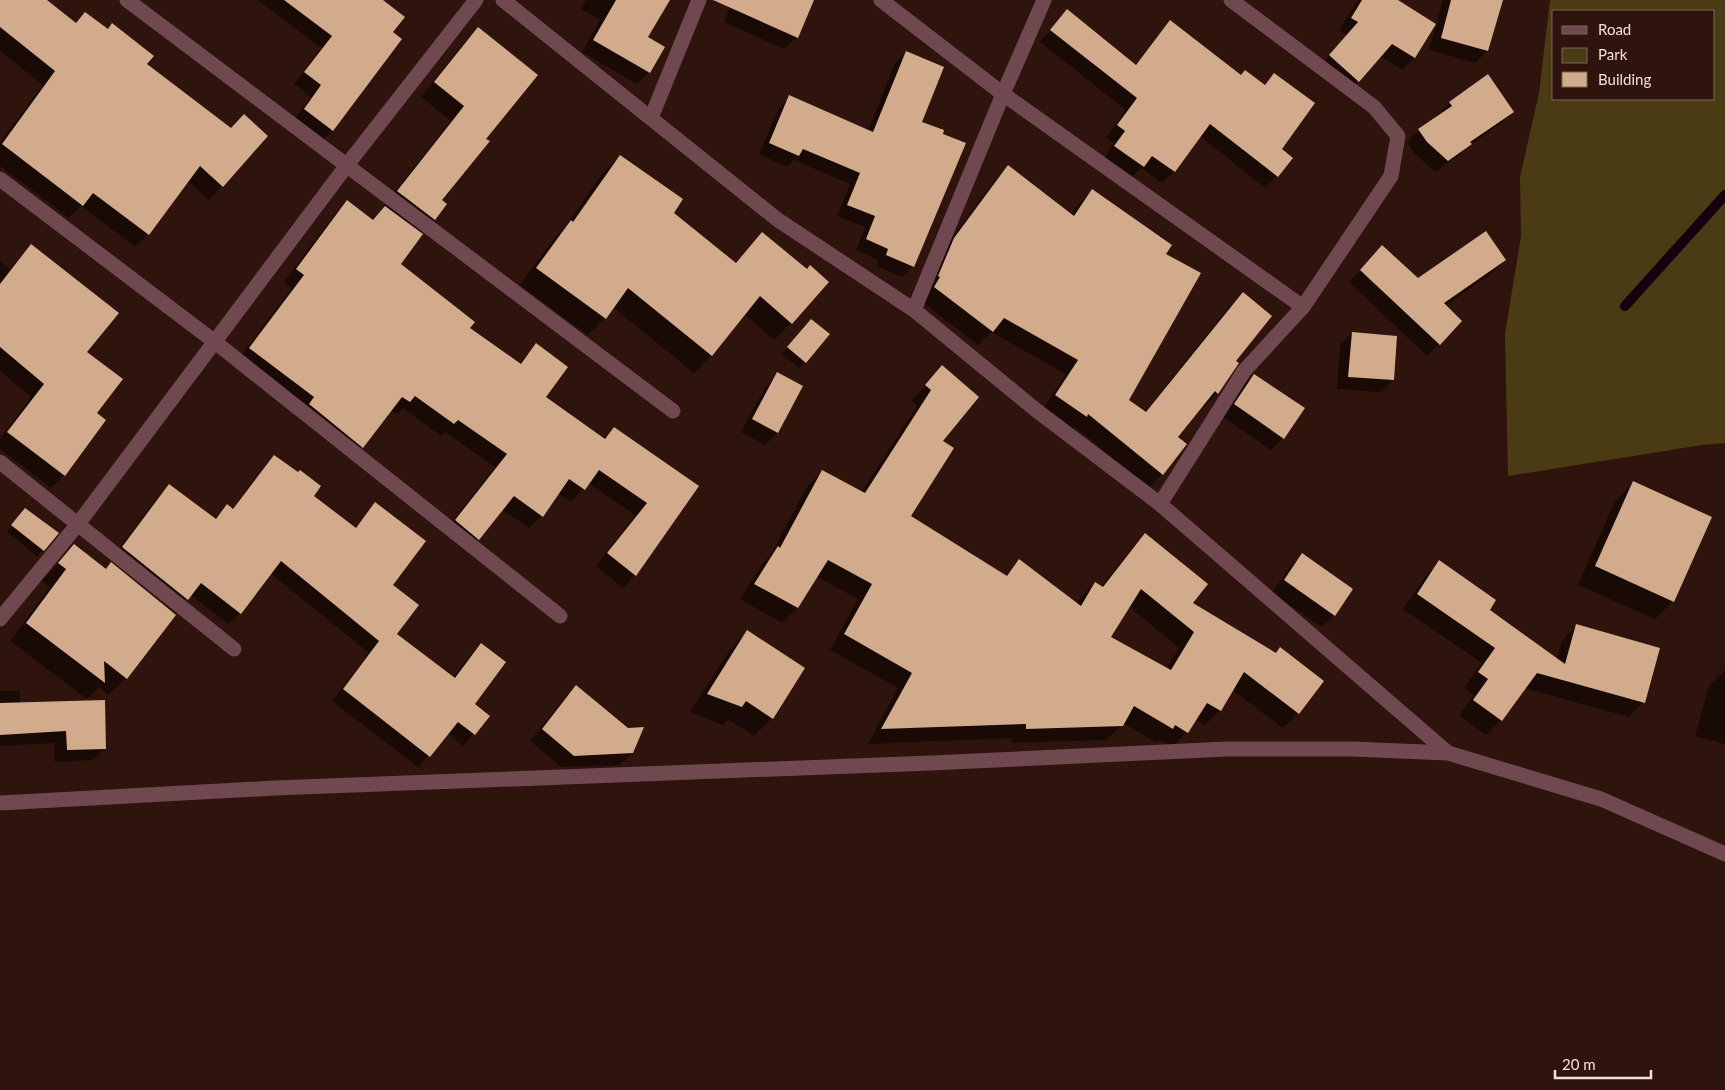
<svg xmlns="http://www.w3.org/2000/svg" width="1725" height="1090" viewBox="0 0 1725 1090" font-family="Lato,sans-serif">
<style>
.green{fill:#4a3b14;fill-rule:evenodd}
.shadow{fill:#0007;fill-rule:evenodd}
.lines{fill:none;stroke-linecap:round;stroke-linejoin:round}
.stream{stroke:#150010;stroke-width:10}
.building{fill:#d1ab8c;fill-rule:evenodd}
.minor{stroke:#6f4850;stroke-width:15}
</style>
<rect width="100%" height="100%" fill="#2f130d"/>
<path class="green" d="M 1550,0 L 1725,0 L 1725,443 L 1702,445 L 1508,476 L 1505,334 L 1521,236 L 1520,177 L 1539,93 ZM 1554,11 L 1714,11 L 1714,99 L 1554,99 Z"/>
<path class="shadow" d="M 0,0 L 45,0 L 75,24 L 85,13 L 107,30 L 146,65 L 231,129 L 267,136 L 209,200 L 188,181 L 148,234 L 135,247 L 81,206 L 69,218 L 0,166 L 0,143 L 43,85 L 0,51 Z
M 258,0 L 381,0 L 391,32 L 400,39 L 332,131 L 320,142 L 293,121 L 311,97 L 294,84 L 321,48 Z
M 586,0 L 669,0 L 647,38 L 649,72 L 637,84 L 582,52 L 600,20 L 581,9 Z
M 733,0 L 813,0 L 797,37 L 784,49 L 724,22 Z
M 1358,0 L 1396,0 L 1414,58 L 1402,70 L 1380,56 L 1346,93 L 1318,68 L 1347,35 L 1339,30 Z
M 1443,0 L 1501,0 L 1487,51 L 1475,63 L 1429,50 Z
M 1067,11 L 1135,65 L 1159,34 L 1170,22 L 1241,76 L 1263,86 L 1274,75 L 1280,149 L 1291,158 L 1277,176 L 1265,188 L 1200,136 L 1174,172 L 1162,183 L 1141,168 L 1131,178 L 1104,158 L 1114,143 L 1106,138 L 1126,110 L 1040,42 Z
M 478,29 L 485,139 L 441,200 L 434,219 L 419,233 L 399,264 L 468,329 L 519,364 L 536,345 L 544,397 L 603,439 L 614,429 L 698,486 L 635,575 L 623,588 L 596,566 L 635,515 L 588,483 L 571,502 L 558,493 L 542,516 L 529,528 L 502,509 L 478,539 L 466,551 L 443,533 L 495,467 L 445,432 L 441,436 L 403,408 L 397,414 L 391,410 L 362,447 L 350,459 L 297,417 L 303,410 L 237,361 L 292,288 L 284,282 L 335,214 L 348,202 L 372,221 L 385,208 L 383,206 L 451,121 L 421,97 L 464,43 Z
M 906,52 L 920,122 L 913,266 L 902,277 L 876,266 L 878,260 L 856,250 L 865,227 L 837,216 L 850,184 L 794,160 L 787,167 L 759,154 L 779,108 L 790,97 L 868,131 L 895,63 Z
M 1487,76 L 1512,112 L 1500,124 L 1467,147 L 1458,156 L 1435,172 L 1415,154 L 1407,142 L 1419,130 L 1439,116 L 1437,115 L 1450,103 Z
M 620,156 L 672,213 L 735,264 L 762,234 L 791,323 L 774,340 L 744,314 L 711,356 L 694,373 L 613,307 L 605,318 L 588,335 L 520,285 L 554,239 L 565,227 L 603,173 Z
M 1008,167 L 1071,215 L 1079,204 L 1092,191 L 1164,254 L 1128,401 L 1145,412 L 1229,307 L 1243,294 L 1234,361 L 1217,393 L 1204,407 L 1202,405 L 1177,437 L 1185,444 L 1162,474 L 1149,488 L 1075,427 L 1072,430 L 1043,409 L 1066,374 L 991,332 L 978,345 L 921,301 L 941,253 L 995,180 Z
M 31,246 L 85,352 L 95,414 L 64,475 L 51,488 L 0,449 L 0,439 L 31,397 L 0,371 L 0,261 L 10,269 Z
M 1370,259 L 1418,280 L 1505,260 L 1493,272 L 1445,306 L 1461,321 L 1427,356 L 1349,282 Z
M 805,326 L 828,334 L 799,368 L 782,354 Z
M 1352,333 L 1393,380 L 1381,392 L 1337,389 L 1340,345 Z
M 943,367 L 941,441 L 909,517 L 1005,576 L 1020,561 L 1076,604 L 1080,598 L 1095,583 L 1101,587 L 1131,550 L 1146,535 L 1191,603 L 1275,654 L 1280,649 L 1298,713 L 1283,728 L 1232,690 L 1220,710 L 1205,725 L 1195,720 L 1187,732 L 1172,747 L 1160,740 L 1157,743 L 1123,723 L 1107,740 L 1011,743 L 1012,738 L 868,744 L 898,688 L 830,650 L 858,599 L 816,576 L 797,608 L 782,623 L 740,599 L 763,563 L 770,556 L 807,487 L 822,472 L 861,493 L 917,406 L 911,401 ZM 1129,606 L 1179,648 L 1166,669 L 1109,637 Z
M 778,374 L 801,387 L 777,433 L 765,445 L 741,432 L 766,386 Z
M 1254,375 L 1283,438 L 1271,450 L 1223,417 L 1242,387 Z
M 274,456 L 312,496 L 354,528 L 376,504 L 392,585 L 396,634 L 453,678 L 470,656 L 481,645 L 473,704 L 489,716 L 463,746 L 447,733 L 418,767 L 332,701 L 369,653 L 270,573 L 240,613 L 229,624 L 190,595 L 175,610 L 111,559 L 158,497 L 170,485 L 215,519 L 227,506 L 232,509 L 263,468 Z
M 1633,483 L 1673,601 L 1655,619 L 1578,585 L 1615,501 Z
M 20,515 L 57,533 L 37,556 L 7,532 Z
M 74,546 L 105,570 L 111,564 L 126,678 L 109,695 L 99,687 L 87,699 L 10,641 L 50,587 L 42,581 Z
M 1302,555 L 1334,615 L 1322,627 L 1272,593 L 1290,567 Z
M 1439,562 L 1488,610 L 1556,660 L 1562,641 L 1576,626 L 1643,702 L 1629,717 L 1524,688 L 1501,720 L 1486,735 L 1459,715 L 1474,695 L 1464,688 L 1482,663 L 1403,609 L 1425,577 Z
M 747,632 L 772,718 L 754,736 L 728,719 L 723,725 L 690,712 L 730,650 Z
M 1725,670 L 1725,744 L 1695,736 L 1709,686 Z
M 576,687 L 632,753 L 620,765 L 561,767 L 530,741 L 564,699 Z
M 0,691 L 20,691 L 20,704 L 105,748 L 93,760 L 55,762 L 54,743 L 0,746 Z"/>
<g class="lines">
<path class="stream" d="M 1625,306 L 1725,195"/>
</g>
<path class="building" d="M 0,0 L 47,0 L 76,23 L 85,12 L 108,29 L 112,23 L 154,56 L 147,64 L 231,128 L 244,114 L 268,136 L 223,187 L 200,166 L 149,235 L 93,193 L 83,206 L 2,144 L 55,71 L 0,27 Z
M 284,0 L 383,0 L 405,17 L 393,32 L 402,39 L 333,131 L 304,109 L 321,85 L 304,72 L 332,36 Z
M 616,0 L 670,0 L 648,37 L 665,47 L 650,73 L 593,40 Z
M 713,0 L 814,0 L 798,38 Z
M 1362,0 L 1398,0 L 1436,24 L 1415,58 L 1392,44 L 1359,82 L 1329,55 L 1358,22 L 1351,18 Z
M 1451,0 L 1503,0 L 1488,51 L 1441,38 Z
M 1067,9 L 1136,65 L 1170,20 L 1241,75 L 1245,70 L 1265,85 L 1274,73 L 1315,103 L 1282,149 L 1293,158 L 1278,177 L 1210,124 L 1175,172 L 1152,156 L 1144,167 L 1114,146 L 1125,131 L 1117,125 L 1137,98 L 1050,30 Z
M 478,27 L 538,75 L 486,139 L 490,141 L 442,200 L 447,204 L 435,220 L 397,191 L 464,106 L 434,82 Z
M 906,51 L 944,67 L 922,122 L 944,130 L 943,134 L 966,143 L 914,267 L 886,255 L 888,249 L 866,239 L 875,216 L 847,205 L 860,173 L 803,149 L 799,156 L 769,143 L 789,95 L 873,132 Z
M 1488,74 L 1514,112 L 1470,142 L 1472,144 L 1448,161 L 1427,142 L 1418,129 L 1452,106 L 1449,102 Z
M 620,155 L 683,199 L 674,213 L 736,263 L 762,232 L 807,269 L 810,265 L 829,282 L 792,324 L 760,296 L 712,356 L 628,288 L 606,319 L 536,268 L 571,220 L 573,222 Z
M 1008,165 L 1074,216 L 1092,189 L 1172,245 L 1166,254 L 1201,273 L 1129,400 L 1146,412 L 1243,292 L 1272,316 L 1236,361 L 1239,363 L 1218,394 L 1215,391 L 1178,437 L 1187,444 L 1163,475 L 1088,414 L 1087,417 L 1055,395 L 1078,360 L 1004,318 L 993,332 L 934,287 L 940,277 L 938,276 L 954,238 Z
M 347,200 L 373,220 L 385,206 L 423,234 L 401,264 L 475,322 L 470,328 L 521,364 L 536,343 L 568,367 L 546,397 L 605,439 L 614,427 L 699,486 L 636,576 L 607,553 L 647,503 L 599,470 L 585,490 L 569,479 L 543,517 L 514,496 L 479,540 L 455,520 L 507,454 L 458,420 L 454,424 L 415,396 L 410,402 L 402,397 L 363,448 L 309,404 L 314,397 L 249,348 L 304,275 L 296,269 Z
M 1486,231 L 1506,260 L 1444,303 L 1462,321 L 1440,345 L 1360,270 L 1382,245 L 1418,278 Z
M 31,244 L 119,313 L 87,352 L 123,379 L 97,413 L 106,420 L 65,476 L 7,432 L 44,384 L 0,347 L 0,284 Z
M 811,319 L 830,334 L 806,363 L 787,347 Z
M 1352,332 L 1397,336 L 1394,380 L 1348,377 Z
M 942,365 L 979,397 L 943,441 L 954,448 L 911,516 L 1007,576 L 1019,559 L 1081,606 L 1095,582 L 1103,587 L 1145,533 L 1208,584 L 1193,603 L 1276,653 L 1280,647 L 1324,681 L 1299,714 L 1244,672 L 1221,711 L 1207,703 L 1188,733 L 1175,725 L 1173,729 L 1134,706 L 1123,726 L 1026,729 L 1026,724 L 881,729 L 912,673 L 844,634 L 872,584 L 828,560 L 798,608 L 754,584 L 778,546 L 780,548 L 822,470 L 865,493 L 931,390 L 925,385 ZM 1141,589 L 1194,632 L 1171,670 L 1111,637 Z
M 777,372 L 803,386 L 778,433 L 752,419 Z
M 1254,374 L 1305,408 L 1284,439 L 1234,404 Z
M 274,455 L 298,472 L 300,470 L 321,486 L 314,496 L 356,528 L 375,502 L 426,541 L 393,585 L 419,605 L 397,634 L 455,678 L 481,643 L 506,662 L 475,704 L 490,716 L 475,735 L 458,722 L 430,757 L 343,689 L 379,641 L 281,561 L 241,614 L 201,583 L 188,600 L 122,547 L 169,484 L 216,519 L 227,504 L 233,509 Z
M 1633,481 L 1712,517 L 1674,602 L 1595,566 Z
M 25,508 L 59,533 L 44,551 L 11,525 Z
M 74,544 L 106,569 L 111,562 L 176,615 L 127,679 L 104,661 L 105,683 L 26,623 L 66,569 L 58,563 Z
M 1302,553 L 1353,589 L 1335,616 L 1284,580 Z
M 1439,560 L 1496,600 L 1490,610 L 1565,664 L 1576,624 L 1660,648 L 1645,703 L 1537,673 L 1502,721 L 1473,700 L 1488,679 L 1478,672 L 1495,648 L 1417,594 Z
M 747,630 L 805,668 L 773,719 L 746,701 L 742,707 L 707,694 Z
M 576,685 L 628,728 L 644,727 L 633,753 L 574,756 L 542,729 Z
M 105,700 L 106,749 L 67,750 L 66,731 L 0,735 L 0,703 Z"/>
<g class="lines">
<path class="minor" d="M 127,0 L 673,411
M 503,0 L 778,220 L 914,310 L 1036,410 L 1160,504 L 1448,753
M 881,0 L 1003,94 L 1303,307
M 651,118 L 699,0
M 0,179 L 215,342 L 560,616
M 914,310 L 1003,94 L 1044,0
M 0,462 L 234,649
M 1160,504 L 1244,371 L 1303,307 L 1391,176 L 1398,136 L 1374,107 L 1231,0
M 0,619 L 78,524 L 347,165 L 476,0
M 0,803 L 275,788 L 931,763 L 1227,749 L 1353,749 L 1448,753 L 1601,799 L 1725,854"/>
</g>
<rect x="1552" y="10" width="162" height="90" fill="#2f130d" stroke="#7e655f"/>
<rect x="1562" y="26" width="25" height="8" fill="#6f4850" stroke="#7e655f"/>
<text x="1598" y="35" font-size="15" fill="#f5e0db">Road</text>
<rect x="1562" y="48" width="25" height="15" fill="#4a3b14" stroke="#7e655f"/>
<text x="1598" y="60" font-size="15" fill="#f5e0db">Park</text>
<rect x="1562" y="72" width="25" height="15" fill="#d1ab8c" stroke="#7e655f"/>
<text x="1598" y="85" font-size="15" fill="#f5e0db">Building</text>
<path d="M1555 1070v8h96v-8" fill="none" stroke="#f5e0db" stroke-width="2.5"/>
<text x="1562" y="1070" font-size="15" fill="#f5e0db" stroke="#2f130d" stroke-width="4" paint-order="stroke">20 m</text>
</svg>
